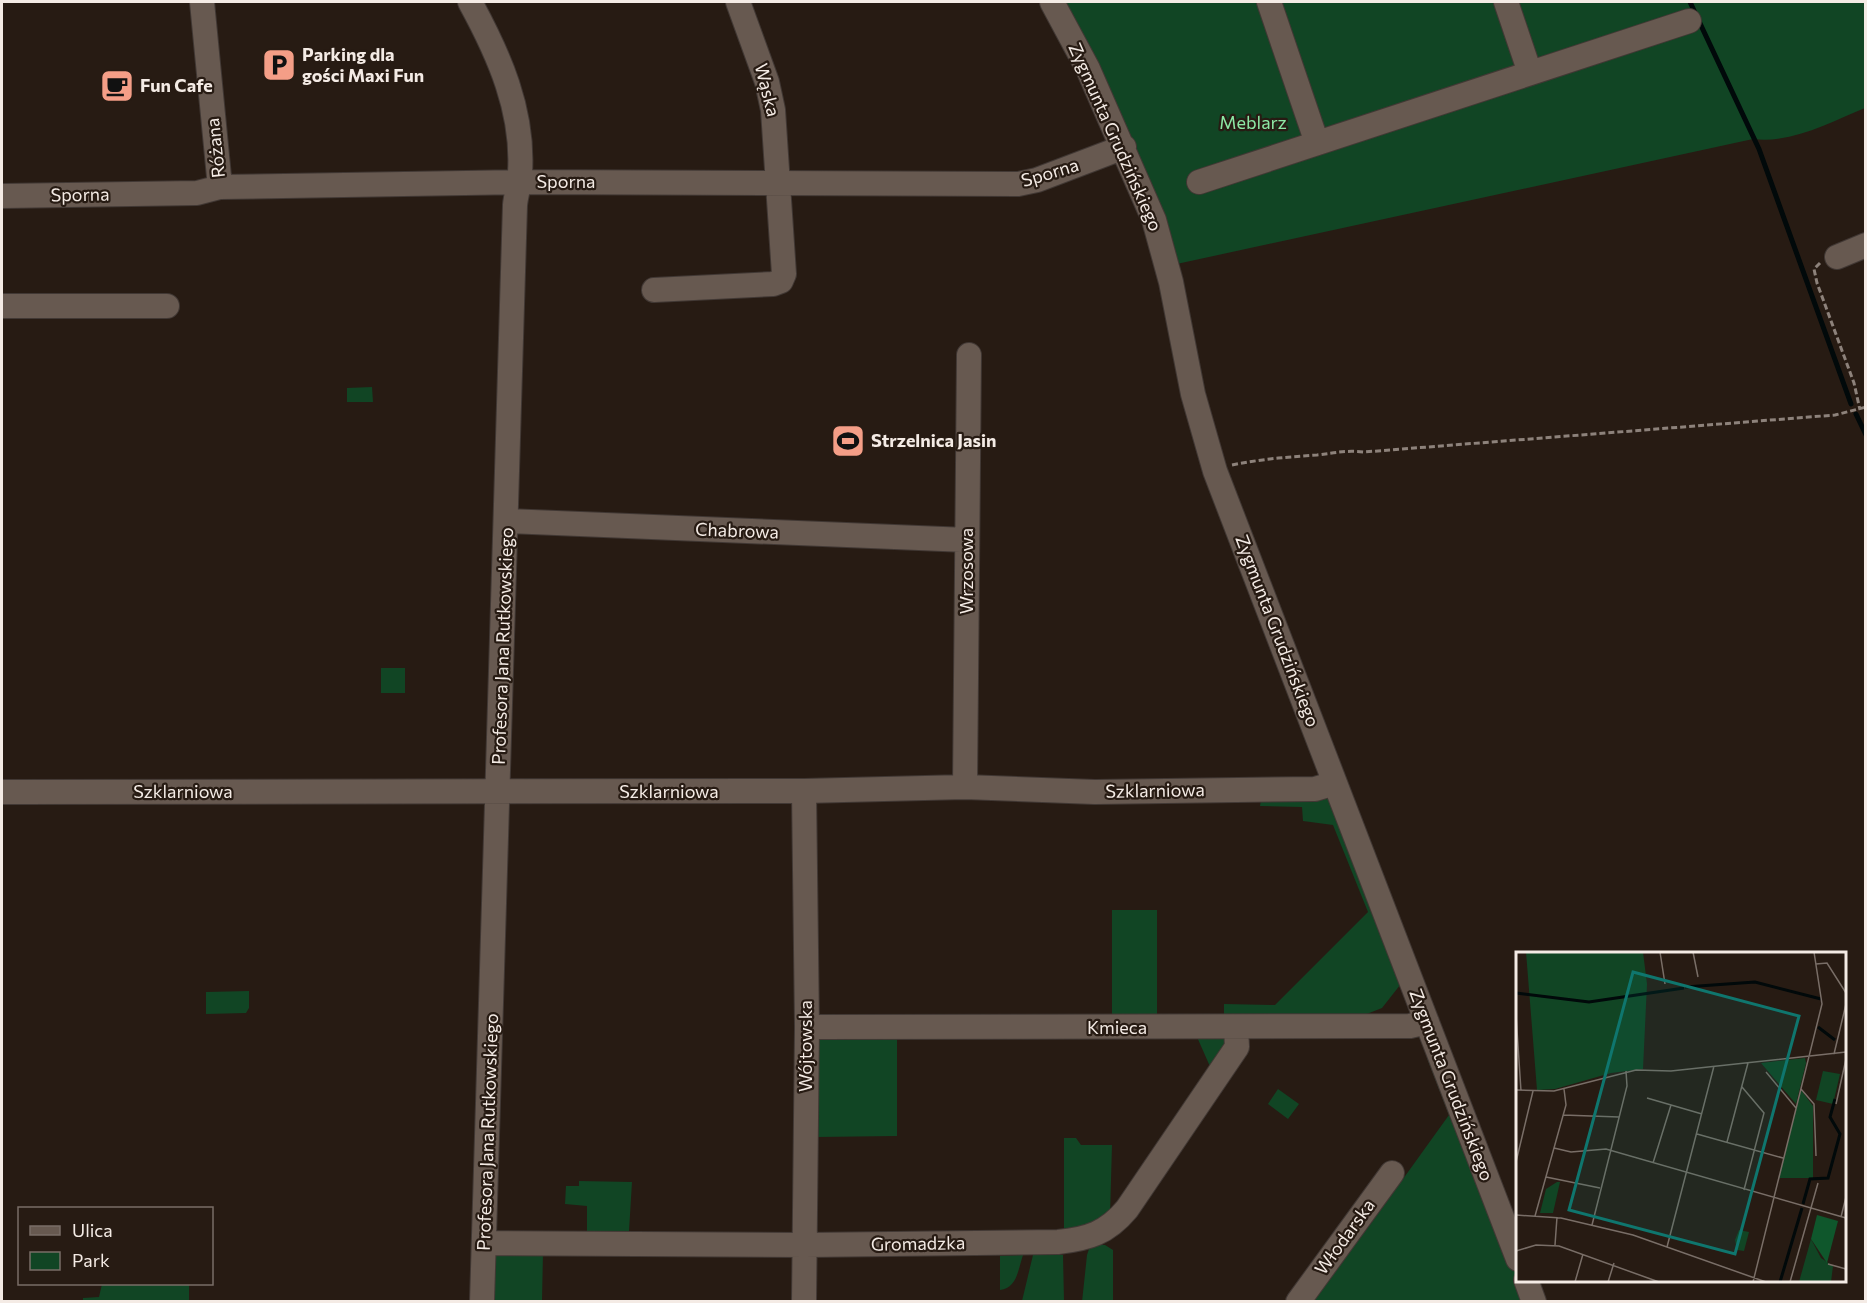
<svg xmlns="http://www.w3.org/2000/svg" width="1867" height="1303" viewBox="0 0 1867 1303" font-family="Commissioner,sans-serif">
<style>
.green{fill:#114524}
.lines{fill:none;stroke-linecap:round;stroke-linejoin:round}
.stream{stroke:#01090a;stroke-width:5}
.minor-casing{stroke:#413834;stroke-width:26}
.path{stroke:#8d827b;stroke-width:3;stroke-dasharray:6 3;stroke-linecap:butt}
.minor{stroke:#675950;stroke-width:24}
.labels{text-anchor:middle;stroke-width:4.5;stroke-linejoin:round;paint-order:stroke}
.poi-label{font-size:18px;font-weight:bold;fill:#f4ebe5;stroke:#271b13;text-anchor:start}
.street-label{font-size:18px;fill:#f4ebe5;stroke:#271b13}
.park-label{font-size:18px;fill:#8ce8a5;stroke:#271b13}
.inset-river{fill:none;stroke:#01090a;stroke-width:3}
.inset-road{fill:none;stroke:#796e67;stroke-width:1.5}
.view{fill:#0f766e;fill-opacity:0.15;stroke:#0f766e;stroke-width:3}
.inset-edge{fill:none;stroke:#f4ebe5;stroke-width:3}
</style>
<rect width="100%" height="100%" fill="#271b13"/>
<path class="green" d="M 1063,2 L 1865,2 L 1865,108 C 1831,122 1791,144 1753,139 L 1172,265 Z
M 372,387 L 373,402 L 347,402 L 347,388 Z
M 381,668 L 405,668 L 405,693 L 381,693 Z
M 1333,797 L 1404,980 L 1382,1008 L 1359,1017 L 1224,1015 L 1224,1004 L 1275,1005 L 1368,912 L 1333,825 L 1303,821 L 1302,807 L 1260,806 L 1261,800 Z
M 1112,910 L 1157,910 L 1157,1015 L 1112,1015 Z
M 249,991 L 249,1008 L 246,1013 L 206,1014 L 206,992 Z
M 1251,1034 L 1212,1071 L 1197,1037 Z
M 821,1038 L 897,1038 L 897,1136 L 816,1137 L 818,1042 Z
M 1427,1058 L 1442,1062 L 1517,1253 L 1518,1280 L 1536,1301 L 1303,1302 L 1332,1259 L 1367,1229 L 1449,1115 Z
M 1278,1089 L 1299,1104 L 1288,1119 L 1268,1104 Z
M 1064,1138 L 1076,1138 L 1081,1145 L 1112,1145 L 1110,1216 L 1064,1235 Z
M 579,1181 L 632,1182 L 629,1231 L 587,1231 L 587,1206 L 565,1204 L 566,1186 L 579,1186 Z
M 1096,1245 L 1105,1245 L 1113,1250 L 1113,1301 L 1082,1302 L 1087,1255 L 1089,1249 Z
M 543,1253 L 542,1301 L 489,1302 L 493,1256 Z
M 1023,1255 C 1018,1270 1017,1288 1000,1290 L 1000,1256 Z
M 1033,1255 L 1063,1255 L 1064,1301 L 1022,1301 Z
M 102,1284 L 189,1284 L 189,1301 L 83,1301 L 83,1298 L 99,1297 Z"/>
<g class="lines">
<path class="stream" d="M 1690,2 L 1759,149 L 1851,404
M 1856,414 L 1866,435"/>
<defs>
<path id="minor" d="M 202,2 L 220,187
M 470,2 C 499,55 524,111 520,173 C 520,184 516,194 515,205 L 482,1302
M 1052,2 L 1088,69 L 1154,220 L 1171,282 L 1193,394 L 1215,471 L 1518,1259
M 1269,2 L 1317,143
M 1506,2 L 1530,73
M 1199,182 L 1689,21
M 2,196 L 197,193 L 220,187 L 520,182 L 1018,184 L 1037,180 L 1124,147
M 1837,257 L 1866,245
M 654,290 L 773,284 L 781,281 L 784,274 L 773,110 L 767,82 L 738,2
M 2,306 L 167,306
M 506,521 L 967,540
M 965,787 L 969,355
M 2,792 L 804,791 L 965,787 L 1095,792 L 1315,789 L 1335,783
M 807,1027 L 1410,1026 L 1427,1022
M 484,1243 L 805,1245 L 1058,1242 C 1088,1239 1107,1233 1127,1209 L 1237,1047 L 1236,1028
M 1526,1280 L 1534,1302
M 804,1302 L 807,1027 L 804,791
M 1298,1302 L 1392,1173"/>
</defs>
<use href="#minor" class="minor-casing"/>
<path class="path" d="M 1820,263 L 1814,269 L 1817,283 L 1854,383 L 1860,410
M 1232,465 C 1261,459 1288,457 1317,455 C 1335,453 1344,450 1364,452 L 1835,415 L 1866,407"/>
<use href="#minor" class="minor"/>
</g>
<defs>
<symbol id="parking-square" viewBox="-11 -11 22 22"><rect x="-9" y="-9" width="18" height="18" rx="4" fill="#f49e87" stroke="#271b13"/><path d="M-3.5-5.5H1a3.5 3.5 0 0 1 0 7H-1V5.5H-3.5ZM-1-3.4V-.6H.8a1.4 1.4 0 0 0 0-2.8Z" fill="#111"/></symbol>
<symbol id="cafe-square" viewBox="-11 -11 22 22"><rect x="-9" y="-9" width="18" height="18" rx="4" fill="#f49e87" stroke="#271b13"/><path d="M-5.5-4.5H6V0H3Q3 3.5 0 3.5H-2.5Q-5.5 3.5-5.5 0ZM3-3.2v2h1.7v-2ZM-6 4.5H4V6H-6Z" fill="#111"/></symbol>
<symbol id="stadium-square" viewBox="-11 -11 22 22"><rect x="-9" y="-9" width="18" height="18" rx="4" fill="#f49e87" stroke="#271b13"/><path d="M0-5a6.5 5 0 1 0 0 10a6.5 5 0 1 0 0-10ZM-3.5-1.8h7v3.6h-7Z" fill="#111"/></symbol>
</defs>
<g fill-rule="evenodd">
<use href="#parking-square" x="260" y="46" width="38" height="38"/>
<use href="#cafe-square" x="98" y="67" width="38" height="38"/>
<use href="#stadium-square" x="829" y="422" width="38" height="38"/>
</g>
<g class="labels">
<g class="poi-label">
<text x="302" y="61">Parking dla<tspan x="302" dy="21">gości Maxi Fun</tspan></text>
<text x="140" y="92">Fun Cafe</text>
<text x="871" y="447">Strzelnica Jasin</text>
</g>
<g class="street-label">
<text transform="translate(767 90) rotate(76)" y="6">Wąska</text>
<text transform="translate(1115 137) rotate(66)" y="6">Zygmunta Grudzińskiego</text>
<text transform="translate(216 148) rotate(-96)" y="6">Różana</text>
<text transform="translate(1050 173) rotate(-17)" y="6">Sporna</text>
<text x="566" y="188">Sporna</text>
<text transform="translate(80 195) rotate(-1)" y="6">Sporna</text>
<text transform="translate(737 531) rotate(2)" y="6">Chabrowa</text>
<text transform="translate(967 571) rotate(-90)" y="6">Wrzosowa</text>
<text transform="translate(1277 631) rotate(69)" y="6">Zygmunta Grudzińskiego</text>
<text transform="translate(503 646) rotate(-88)" y="6">Profesora Jana Rutkowskiego</text>
<text transform="translate(1155 791) rotate(-1)" y="6">Szklarniowa</text>
<text x="183" y="798">Szklarniowa</text>
<text x="669" y="798">Szklarniowa</text>
<text x="1117" y="1034">Kmieca</text>
<text transform="translate(806 1046) rotate(-90)" y="6">Wójtowska</text>
<text transform="translate(1451 1085) rotate(69)" y="6">Zygmunta Grudzińskiego</text>
<text transform="translate(488 1132) rotate(-88)" y="6">Profesora Jana Rutkowskiego</text>
<text transform="translate(1345 1237) rotate(-54)" y="6">Włodarska</text>
<text transform="translate(918 1244) rotate(-1)" y="6">Gromadzka</text>
</g>
<g class="park-label">
<text x="1253" y="129">Meblarz</text>
</g>
</g>
<g transform="translate(1516 952)">
<rect width="330" height="330" fill="#271b13"/>
<path d="M 10,0 L 127,0 L 131,32 L 127,117 L 95,121 L 39,137 L 21,138 ZM 289,106 L 290,111 L 280,152 L 245,111 ZM 307,119 L 324,122 L 317,152 L 300,148 ZM 285,138 L 297,154 L 297,226 L 263,226 ZM 41,230 L 44,230 L 37,261 L 24,261 L 30,237 ZM 223,278 L 233,280 L 228,299 L 221,298 L 219,288 ZM 295,287 L 305,306 L 317,314 L 315,330 L 283,330 Z" fill="#114524"/>
<path d="M 301,263 L 322,269 L 311,311 L 295,287 Z" fill="#0f572c"/>
<path class="inset-river" d="M 169,35 L 239,30 L 305,47M 0,41 L 73,50 L 168,36M 302,75 L 319,88M 287,252 L 294,227 L 312,226 L 324,182 L 314,165 L 319,147M 264,330 L 286,256"/>
<path class="inset-road" d="M 144,0 L 149,32M 177,0 L 182,25M 300,12 L 311,11 L 330,41M 0,63 L 5,139M 318,102 L 330,52M 250,120 L 280,156M 226,135 L 248,161 L 228,238M 285,137 L 298,152 L 300,204M 0,138 L 38,139 L 120,118 L 155,119 L 330,100M 131,146 L 186,162M 320,152 L 330,107M 47,163 L 103,165M 181,182 L 267,206M 211,190 L 232,111M 38,196 L 55,200 L 90,197 L 330,266M 0,210 L 17,139M 137,211 L 155,153M 30,225 L 84,236M 0,263 L 45,266 L 117,283 L 250,330M 19,264 L 50,153 L 48,137M 325,265 L 330,245M 76,273 L 111,134 L 110,119M 39,293 L 41,265M 151,295 L 198,114M 0,299 L 20,293 L 43,294 L 143,330M 312,312 L 330,317M 59,330 L 67,302M 92,330 L 98,311M 237,330 L 306,52 L 298,0M 274,330 L 302,231"/>
<path class="view" d="M 117,20 L 283,64 L 219,302 L 53,258 Z"/>
<rect width="330" height="330" class="inset-edge"/>
</g>
<rect width="1867" height="1303" fill="none" stroke="#f4ebe5" stroke-width="6"/>
<rect x="18" y="1207" width="195" height="78" fill="#271b13" stroke="#796e67" stroke-width="1.5"/>
<rect x="30" y="1226" width="30" height="9" fill="#675950" stroke="#796e67" stroke-width="1.5"/>
<text x="72" y="1237" font-size="18" fill="#f4ebe5">Ulica</text>
<rect x="30" y="1252" width="30" height="18" fill="#114524" stroke="#796e67" stroke-width="1.5"/>
<text x="72" y="1267" font-size="18" fill="#f4ebe5">Park</text>
</svg>
